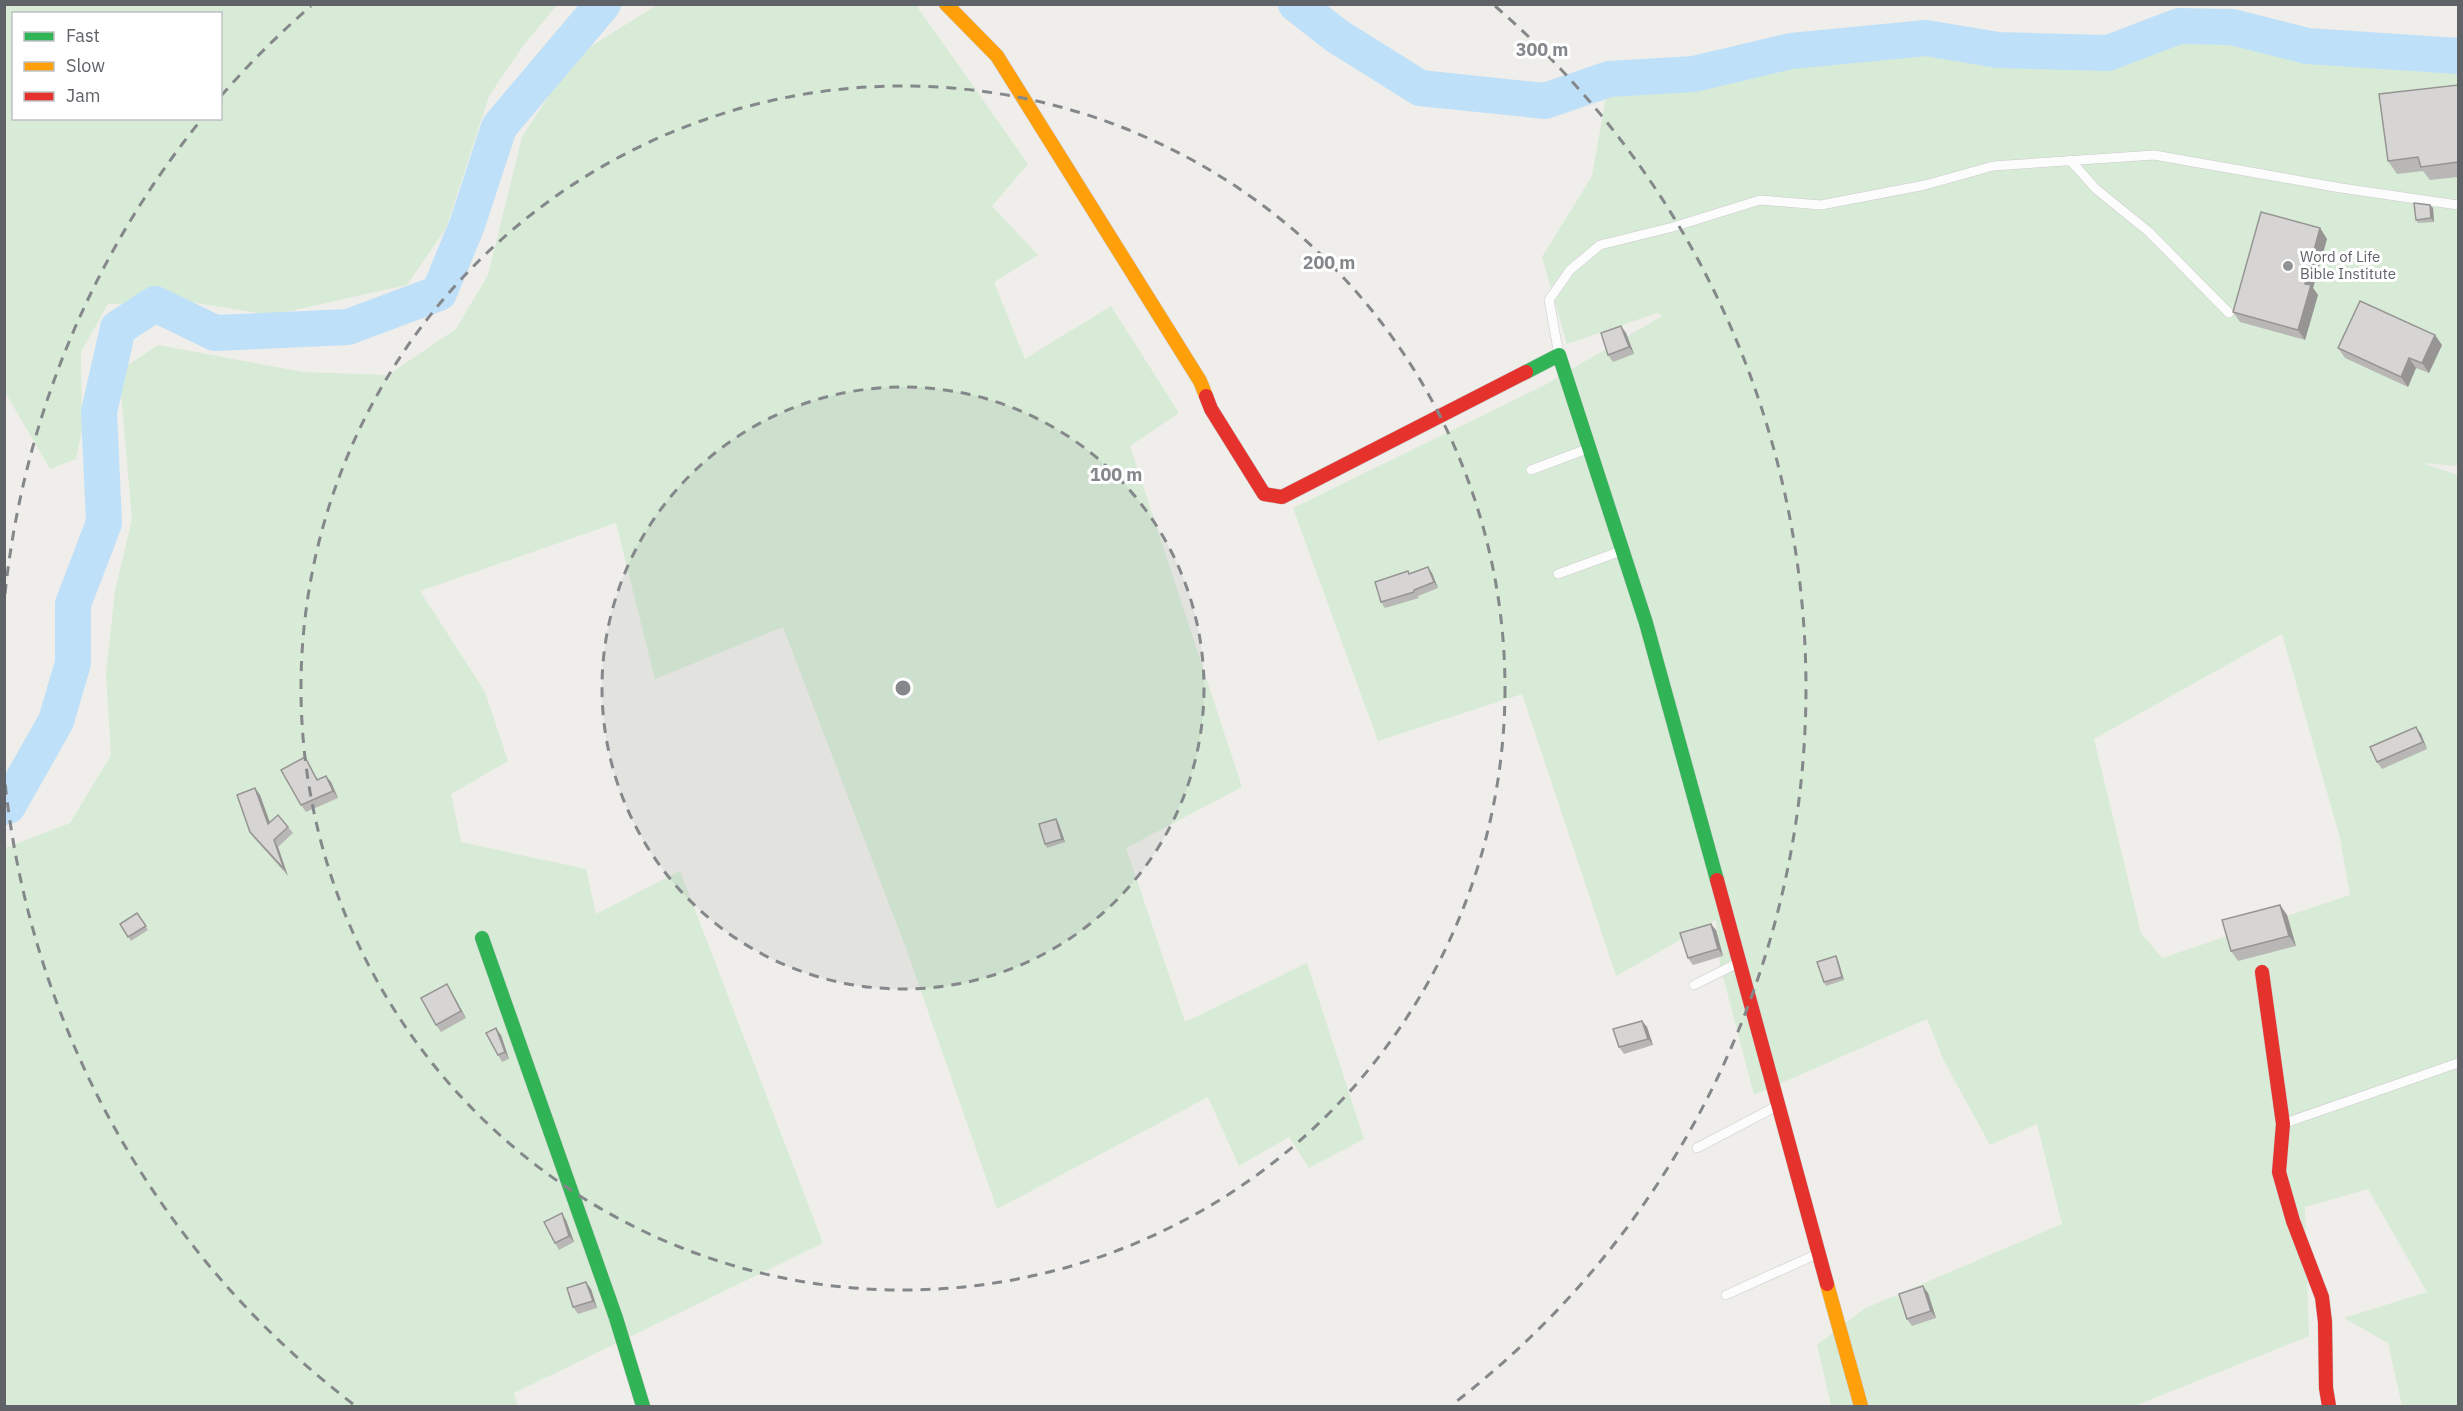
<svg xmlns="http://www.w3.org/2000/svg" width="2463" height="1411" viewBox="0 0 2463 1411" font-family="'IBM Plex Sans',sans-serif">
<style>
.green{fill:#d8ebd6;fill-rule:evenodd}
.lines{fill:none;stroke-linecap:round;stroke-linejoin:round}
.river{stroke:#bfe0f9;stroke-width:36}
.lane-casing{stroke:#cbcccc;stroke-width:10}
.fast-casing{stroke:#cacacb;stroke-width:15}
.slow-casing{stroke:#cacacb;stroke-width:15}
.jam-casing{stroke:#cacacb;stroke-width:15}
.lane{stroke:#fdfcfc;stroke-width:9}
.fast{stroke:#30b455;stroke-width:14}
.slow{stroke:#ff9f0a;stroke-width:14}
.jam{stroke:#e5322d;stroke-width:14}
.wall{fill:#b8b7b5}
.shaded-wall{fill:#969594}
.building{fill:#d6d5d3;stroke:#969594;stroke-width:1.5}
.ring{fill:none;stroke:#84888a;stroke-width:3;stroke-dasharray:10 8}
.poi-dot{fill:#919496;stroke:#fff;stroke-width:2}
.labels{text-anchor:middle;stroke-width:6;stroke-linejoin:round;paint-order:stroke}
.poi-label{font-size:15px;fill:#5f6368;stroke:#fff;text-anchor:start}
.centre{fill:#84888a;stroke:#fff;stroke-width:3}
.ring-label{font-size:18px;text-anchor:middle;font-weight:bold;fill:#84888a;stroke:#fff;stroke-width:6;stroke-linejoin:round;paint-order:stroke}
</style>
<rect width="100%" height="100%" fill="#efeeea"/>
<path class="green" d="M 5,4 L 557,4 L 557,5 L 523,46 L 489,96 L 446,228 L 407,285 L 272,315 L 188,302 L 108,304 L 81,352 L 82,430 L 76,459 L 50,469 L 5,392 ZM 14,14 L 220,14 L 220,118 L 14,118 Z
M 657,5 L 916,5 L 1028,164 L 992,206 L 1038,255 L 994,282 L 1025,359 L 1111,306 L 1179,413 L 1130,446 L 1242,787 L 1126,848 L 1185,1022 L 1307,963 L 1364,1139 L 1309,1168 L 1289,1137 L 1239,1166 L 1208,1097 L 997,1209 L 907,951 L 783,627 L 655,679 L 616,523 L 420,591 L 485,692 L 508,761 L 451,794 L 461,842 L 586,869 L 596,914 L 680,871 L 823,1243 L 514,1393 L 518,1406 L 5,1406 L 5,848 L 70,823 L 111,755 L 106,673 L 115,591 L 132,519 L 119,371 L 158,345 L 303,372 L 388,375 L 456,329 L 488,275 L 522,137 L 574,57 Z
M 2179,26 L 2232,27 L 2307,46 L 2458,56 L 2458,466 L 2422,463 L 2458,475 L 2458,1406 L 2402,1406 L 2388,1343 L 2344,1318 L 2427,1292 L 2368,1189 L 2305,1207 L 2309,1336 L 2134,1406 L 1830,1406 L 1831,1405 L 1817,1345 L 1864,1309 L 2062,1224 L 2037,1124 L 1990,1145 L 1944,1061 L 1927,1019 L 1754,1095 L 1720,965 L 1716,920 L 1616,976 L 1522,694 L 1378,741 L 1293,508 L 1543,386 L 1662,316 L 1657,313 L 1567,344 L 1542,257 L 1592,176 L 1609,79 L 1694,74 L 1791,51 L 1926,38 L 2108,53 ZM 2282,634 L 2340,838 L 2350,895 L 2162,958 L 2141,933 L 2094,739 Z"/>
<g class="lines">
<path class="river" d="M 1296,4 L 1337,36 L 1420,88 L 1545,101 L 1609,79 L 1694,74 L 1791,51 L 1926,38 L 1998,50 L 2108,53 L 2179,26 L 2232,27 L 2307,46 L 2458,56
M 4,807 L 8,806 L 56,721 L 73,663 L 73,604 L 104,523 L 99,412 L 118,328 L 155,304 L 215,333 L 348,327 L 439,293 L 467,225 L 499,127 L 603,4"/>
<defs>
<path id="lane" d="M 2070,160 L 2096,189 L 2149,232 L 2229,313
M 1559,355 L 1549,300 L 1570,270 L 1600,245 L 1673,227 L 1760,200 L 1821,205 L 1925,185 L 1993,166 L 2154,155 L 2341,188 L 2458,205
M 1531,470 L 1587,449
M 1558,574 L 1621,551
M 1694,985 L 1738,963
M 2285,1123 L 2458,1063
M 1697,1148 L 1777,1106
M 1726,1295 L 1817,1254"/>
<path id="fast" d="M 1526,372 L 1559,355 L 1646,623 L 1717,880
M 482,938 L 616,1318 L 643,1406"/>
<path id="slow" d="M 946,4 L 997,56 L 1200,381 L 1206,396
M 1827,1284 L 1861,1406"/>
<path id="jam" d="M 1206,396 L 1211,409 L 1264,494 L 1282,497 L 1526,372
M 1717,880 L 1827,1284
M 2262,972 L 2283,1124 L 2279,1172 L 2293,1221 L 2322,1297 L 2325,1322 L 2326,1388 L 2329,1406"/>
</defs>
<use href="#lane" class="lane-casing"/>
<use href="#fast" class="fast-casing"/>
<use href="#slow" class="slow-casing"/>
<use href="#jam" class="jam-casing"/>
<use href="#lane" class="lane"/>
<use href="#fast" class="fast"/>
<use href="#slow" class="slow"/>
<use href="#jam" class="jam"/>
</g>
<path class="wall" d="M 2458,85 L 2458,177 L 2430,180 L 2423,171 L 2397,174 L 2388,161 Z
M 2430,205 L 2433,208 L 2434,222 L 2418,223 L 2416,220 Z
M 2320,228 L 2327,239 L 2313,288 L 2318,295 L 2305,340 L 2240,322 L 2233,312 Z
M 1626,333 L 1634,354 L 1613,362 L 1608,355 Z
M 2442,345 L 2429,373 L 2416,368 L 2408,387 L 2345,358 L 2338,348 Z
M 1432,573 L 1438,588 L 1418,596 L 1419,598 L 1385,608 L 1381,602 L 1410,574 Z
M 2416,727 L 2421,734 L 2427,749 L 2382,769 L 2377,762 Z
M 305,757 L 318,780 L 326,776 L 331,782 L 338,798 L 306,812 L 301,805 Z
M 255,788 L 260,795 L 270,823 L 288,827 L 293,833 L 278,847 L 288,876 L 255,839 L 250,832 Z
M 1058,822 L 1065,842 L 1047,848 L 1045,844 Z
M 2280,905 L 2287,915 L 2296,946 L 2238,961 L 2231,951 Z
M 137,913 L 148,930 L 131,941 L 120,924 Z
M 1716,930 L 1723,956 L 1693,965 L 1688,958 Z
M 1838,960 L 1844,980 L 1826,986 L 1824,982 Z
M 451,991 L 466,1018 L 441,1032 L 436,1025 Z
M 1642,1021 L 1647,1027 L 1653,1045 L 1624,1054 L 1619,1047 Z
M 501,1035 L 509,1059 L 502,1062 L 498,1055 Z
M 566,1220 L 574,1242 L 559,1250 L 555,1243 Z
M 591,1289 L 597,1308 L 578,1314 L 573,1307 Z
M 1928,1293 L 1936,1318 L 1912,1326 L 1907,1319 Z"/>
<path class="shaded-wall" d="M 2430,205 L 2433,208 L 2434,222 L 2431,218 Z
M 2320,228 L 2327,239 L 2313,288 L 2318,295 L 2305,340 L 2298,330 L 2305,284 Z
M 1621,326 L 1626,333 L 1634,354 L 1629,347 Z
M 2435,335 L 2442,345 L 2429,373 L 2422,363 Z
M 2409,358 L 2416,368 L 2408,387 L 2401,377 Z
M 1428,567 L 1432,573 L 1438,588 L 1434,582 Z
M 2416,727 L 2421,734 L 2427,749 L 2423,742 Z
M 326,776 L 331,782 L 338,798 L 333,791 Z
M 255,788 L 260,795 L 273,831 L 268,824 Z
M 1056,819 L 1058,822 L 1065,842 L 1062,839 Z
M 274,840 L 278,847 L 288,876 L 284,869 Z
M 2280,905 L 2287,915 L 2296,946 L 2289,936 Z
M 1711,924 L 1716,930 L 1723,956 L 1718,949 Z
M 1836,956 L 1838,960 L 1844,980 L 1842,977 Z
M 447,984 L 451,991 L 466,1018 L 461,1011 Z
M 1642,1021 L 1647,1027 L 1653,1045 L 1648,1039 Z
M 496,1028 L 501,1035 L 509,1059 L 505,1052 Z
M 562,1213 L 566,1220 L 574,1242 L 569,1236 Z
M 586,1282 L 591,1289 L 597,1308 L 593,1301 Z
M 1923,1286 L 1928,1293 L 1936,1318 L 1931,1311 Z"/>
<path class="building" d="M 2458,85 L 2458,162 L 2421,167 L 2418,157 L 2388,161 L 2379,94 Z
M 2414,203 L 2430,205 L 2431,218 L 2416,220 Z
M 2261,212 L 2320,228 L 2305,284 L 2311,285 L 2298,330 L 2233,312 Z
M 2360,301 L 2435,335 L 2422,363 L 2409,358 L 2401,377 L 2338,348 Z
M 1621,326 L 1629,347 L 1608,355 L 1601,333 Z
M 1428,567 L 1434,582 L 1414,590 L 1414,592 L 1381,602 L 1375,582 L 1408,571 L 1409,574 Z
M 2416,727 L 2423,742 L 2377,762 L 2370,747 Z
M 305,757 L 317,780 L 326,776 L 333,791 L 301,805 L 281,770 Z
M 255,788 L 268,824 L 278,815 L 288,827 L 274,840 L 284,869 L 250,832 L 237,795 Z
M 1056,819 L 1062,839 L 1045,844 L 1039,824 Z
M 2280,905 L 2289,936 L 2231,951 L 2222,920 Z
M 137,913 L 146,926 L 128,937 L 120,924 Z
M 1711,924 L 1718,949 L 1688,958 L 1680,933 Z
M 1836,956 L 1842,977 L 1824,982 L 1817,962 Z
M 447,984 L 461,1011 L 436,1025 L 421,998 Z
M 1642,1021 L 1648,1039 L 1619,1047 L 1613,1029 Z
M 496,1028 L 505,1052 L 498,1055 L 486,1033 Z
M 562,1213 L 569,1236 L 555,1243 L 544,1222 Z
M 586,1282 L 593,1301 L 573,1307 L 567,1288 Z
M 1923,1286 L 1931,1311 L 1907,1319 L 1899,1294 Z"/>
<circle cx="903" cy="688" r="301" fill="#84888a" fill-opacity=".12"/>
<g class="ring">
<circle cx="903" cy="688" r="301"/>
<circle cx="903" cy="688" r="602"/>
<path d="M353 1404A903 903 0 0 1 5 782M5 594A903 903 0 0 1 201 120M221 96A903 903 0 0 1 311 6M1495 6A903 903 0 0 1 1453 1404"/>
</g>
<circle class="poi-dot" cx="2288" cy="266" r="6"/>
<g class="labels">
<g class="poi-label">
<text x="2300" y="262">Word of Life<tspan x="2300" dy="17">Bible Institute</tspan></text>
</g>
</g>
<circle cx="903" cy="688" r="9" class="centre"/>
<g class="ring-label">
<text x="1542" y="56">300 m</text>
<text x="1329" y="269">200 m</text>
<text x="1116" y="481">100 m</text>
</g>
<rect width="2463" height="1411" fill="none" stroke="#5f6368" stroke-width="12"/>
<rect x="12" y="12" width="210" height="108" fill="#ffffff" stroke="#bfc1c3" stroke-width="1.5"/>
<rect x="24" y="32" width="30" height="9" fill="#30b455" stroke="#bfc1c3" stroke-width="1.5"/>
<text x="66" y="42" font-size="18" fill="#5f6368">Fast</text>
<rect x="24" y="62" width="30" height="9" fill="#ff9f0a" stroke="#bfc1c3" stroke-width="1.5"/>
<text x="66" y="72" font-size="18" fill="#5f6368">Slow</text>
<rect x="24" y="92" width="30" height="9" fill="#e5322d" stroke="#bfc1c3" stroke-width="1.5"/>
<text x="66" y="102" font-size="18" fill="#5f6368">Jam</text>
</svg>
